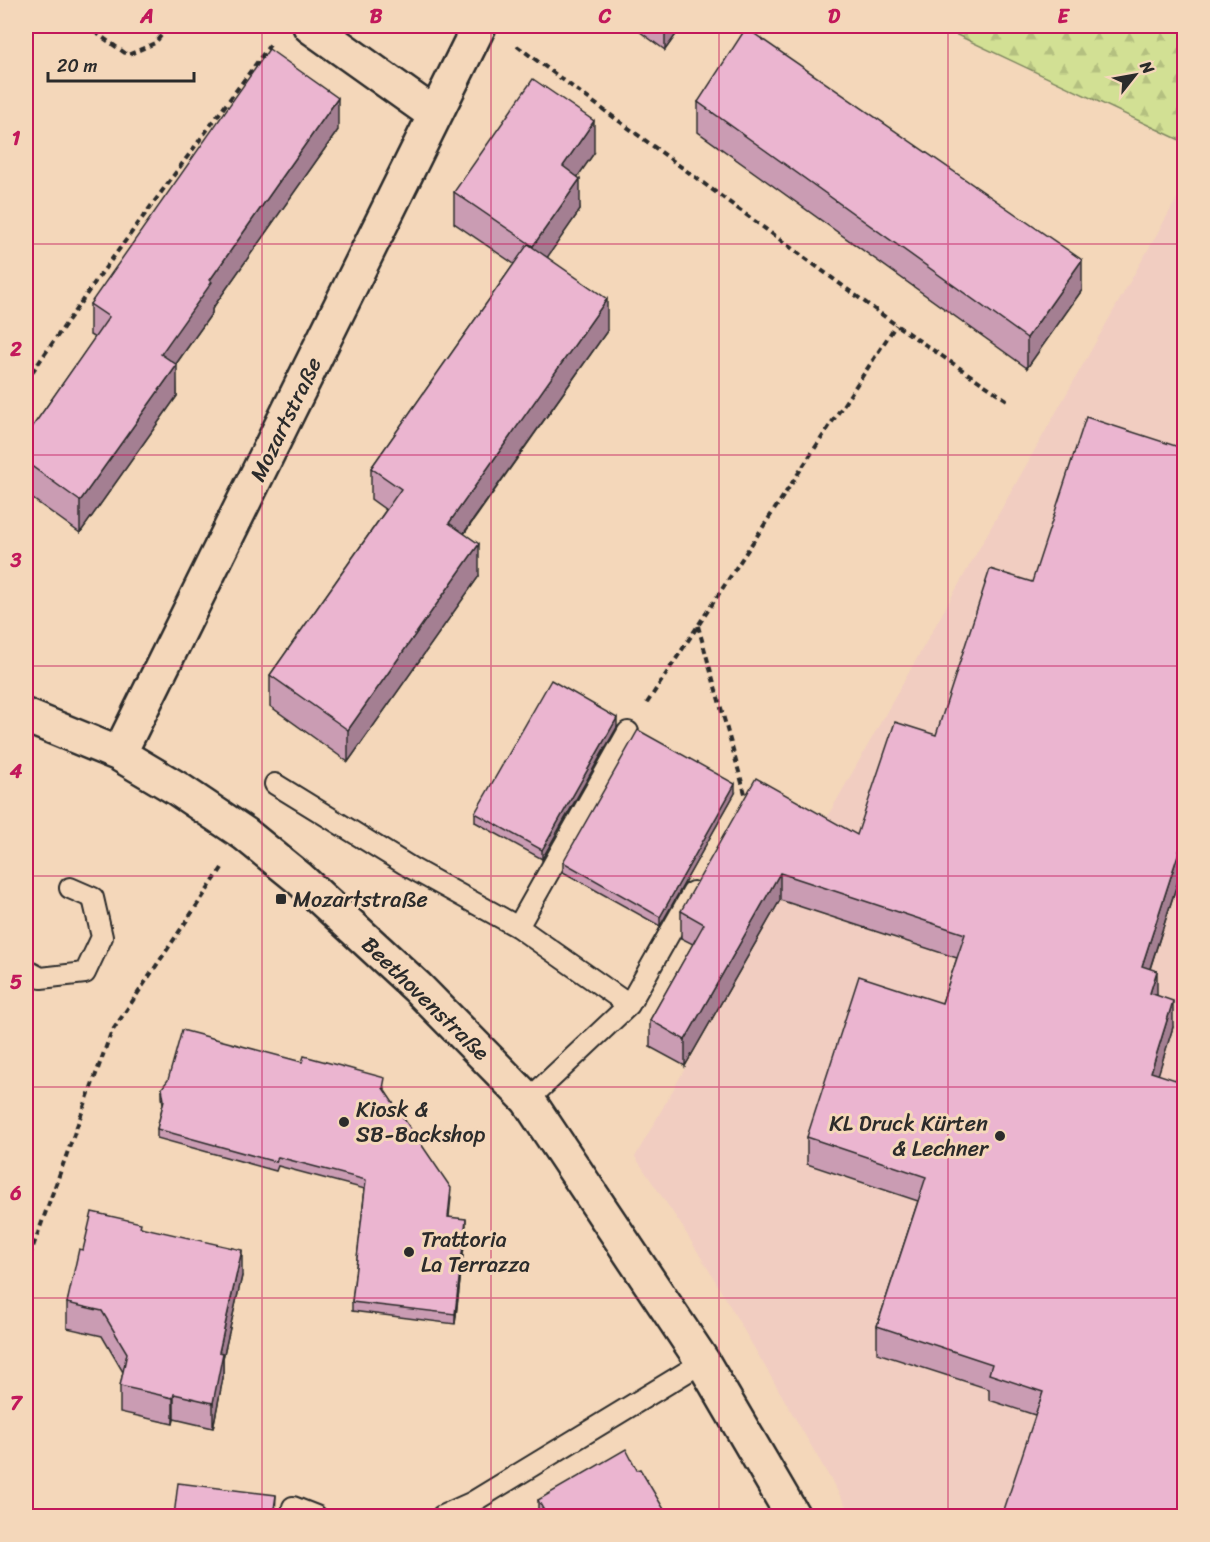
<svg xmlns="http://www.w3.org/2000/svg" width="1210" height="1542" viewBox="0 0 1210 1542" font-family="Sriracha,sans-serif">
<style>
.built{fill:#f1cdc1}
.forest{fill:url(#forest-firs);stroke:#7e8660;stroke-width:1.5}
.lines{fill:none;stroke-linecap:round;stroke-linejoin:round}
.lane-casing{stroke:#2b2b2b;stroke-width:24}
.street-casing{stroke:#2b2b2b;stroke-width:38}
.path{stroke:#2b2b2b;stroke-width:4;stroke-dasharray:6 4.5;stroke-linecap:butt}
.lane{stroke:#f4d7ba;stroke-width:20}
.street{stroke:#f4d7ba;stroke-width:33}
.wall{fill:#ca9cb3;stroke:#2b2b2b;stroke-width:1.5}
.shaded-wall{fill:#a47f92;stroke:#2b2b2b;stroke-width:1.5}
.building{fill:#ebb5d0;stroke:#2b2b2b;stroke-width:1.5}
.grid{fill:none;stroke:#c2185b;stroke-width:1.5;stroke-opacity:0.55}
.poi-dot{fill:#2b2b2b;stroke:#f4d7ba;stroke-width:2}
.labels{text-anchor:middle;stroke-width:6;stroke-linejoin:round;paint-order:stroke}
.street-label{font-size:22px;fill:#2b2b2b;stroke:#f4d7ba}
.poi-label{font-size:22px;fill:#2b2b2b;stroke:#f4d7ba;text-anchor:start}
.neatline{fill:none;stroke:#c2185b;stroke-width:2}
.grid-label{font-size:20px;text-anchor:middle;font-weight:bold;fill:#c2185b}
</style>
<defs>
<pattern id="forest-firs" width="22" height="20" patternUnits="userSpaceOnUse" patternTransform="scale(1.5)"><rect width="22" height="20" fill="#d2e094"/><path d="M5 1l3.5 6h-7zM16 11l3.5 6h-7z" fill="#b4c080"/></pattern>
</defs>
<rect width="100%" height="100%" fill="#f4d7ba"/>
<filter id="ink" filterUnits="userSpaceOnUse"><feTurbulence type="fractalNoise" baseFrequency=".0167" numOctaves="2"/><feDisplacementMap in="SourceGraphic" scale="12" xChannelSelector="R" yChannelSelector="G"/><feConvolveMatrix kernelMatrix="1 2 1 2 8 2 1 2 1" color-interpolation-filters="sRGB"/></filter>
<g filter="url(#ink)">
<path class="built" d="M 1184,186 L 1184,1516 L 852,1516 L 713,1277 L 680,1223 L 635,1157 Z"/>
<path class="forest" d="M 938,26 L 1184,26 L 1184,142 Z"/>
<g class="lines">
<defs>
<path id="lane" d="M 275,784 L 413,869 L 518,927 L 629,1005 L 528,1100
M 518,927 L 628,732
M 26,970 L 41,978 L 85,973 L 102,937 L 93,898 L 70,888
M 629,1005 L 693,892
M 293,1507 L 316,1516
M 442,1516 L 471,1503 L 703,1362"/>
<path id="street" d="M 310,26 L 435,115
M 26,716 L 119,754 L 178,789 L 245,834 L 299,878 L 417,987 L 528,1100 L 703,1362 L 793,1516
M 119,754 L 479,26"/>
</defs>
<use href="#lane" class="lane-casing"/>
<use href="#street" class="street-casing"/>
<path class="path" d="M 86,26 L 128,55 L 155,43 L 169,26
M 517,46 L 896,325 L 1010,402
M 26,381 L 95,282 L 272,42
M 698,626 L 746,797
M 647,703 L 896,325
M 26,1266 L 111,1033 L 222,868"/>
<use href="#lane" class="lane"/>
<use href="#street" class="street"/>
</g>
<path class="wall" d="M 632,26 L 682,26 L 665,50 Z
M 698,102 L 1082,290 L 1027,368 L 698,132 Z
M 338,130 L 212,309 L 212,313 L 176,364 L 177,396 L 80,533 L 26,494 L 26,436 L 95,338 L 90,335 L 90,304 Z
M 594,153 L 577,177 L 580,210 L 547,257 L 607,331 L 464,534 L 479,576 L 348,762 L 270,706 L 270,675 L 386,510 L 371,499 L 371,468 L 514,264 L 454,223 L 454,192 Z
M 1185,449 L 1185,859 L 1150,969 L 1157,996 L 1173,1027 L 1158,1074 L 1035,1415 L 989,1400 L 989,1389 L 877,1353 L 877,1326 L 918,1201 L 807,1164 L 807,1137 L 942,1003 L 957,958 L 780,900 L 685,1066 L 650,1047 L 650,1020 L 693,944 L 681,938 L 681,911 L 857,835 L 936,735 L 1032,582 Z
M 617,727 L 542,859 L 475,822 L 475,813 Z
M 735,793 L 660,926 L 563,872 L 563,862 Z
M 385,1087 L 385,1091 L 451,1197 L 449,1217 L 466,1228 L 455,1324 L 352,1311 L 352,1302 L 365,1189 L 278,1166 L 276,1171 L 157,1138 L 157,1129 L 163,1104 L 162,1097 L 162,1088 Z
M 141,1227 L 242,1276 L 223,1358 L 223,1378 L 213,1428 L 174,1419 L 173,1424 L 120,1412 L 120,1386 L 123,1372 L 102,1336 L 67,1328 L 67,1303 L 83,1250 Z
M 637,1470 L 668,1516 L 538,1516 L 538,1500 Z"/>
<path class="shaded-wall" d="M 665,26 L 682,26 L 665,50 Z
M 338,98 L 338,130 L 212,309 L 212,313 L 161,385 L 161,354 L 210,280 Z
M 594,121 L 594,153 L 563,198 L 563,166 Z
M 580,179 L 580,210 L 533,278 L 533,246 Z
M 1082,260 L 1082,290 L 1027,368 L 1027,338 Z
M 607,299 L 607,331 L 449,554 L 449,523 Z
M 177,365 L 177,396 L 80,533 L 80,501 Z
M 479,544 L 479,576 L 348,762 L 348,730 Z
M 617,718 L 617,727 L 542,859 L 542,850 Z
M 735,784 L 735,793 L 660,926 L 660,917 Z
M 1185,833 L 1185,859 L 1142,993 L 1142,966 Z
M 780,873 L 780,900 L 685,1066 L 685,1040 Z
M 1157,971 L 1157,998 L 1150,993 Z
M 1173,1001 L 1173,1027 L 1151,1098 L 1151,1072 Z
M 466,1219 L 466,1228 L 455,1324 L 455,1314 Z
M 242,1250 L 242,1276 L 223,1358 L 223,1378 L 213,1428 L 213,1403 L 219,1352 Z
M 174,1394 L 174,1419 L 173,1424 L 173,1398 Z
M 276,1495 L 275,1516 L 273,1516 Z"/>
<path class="building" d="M 746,28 L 1082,260 L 1027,338 L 698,102 Z
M 269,49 L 338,98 L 210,280 L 212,282 L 161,354 L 177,365 L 80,501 L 26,462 L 26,436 L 109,317 L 90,304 Z
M 533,79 L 594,121 L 563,166 L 580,179 L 533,246 L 454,192 Z
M 528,244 L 607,299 L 449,523 L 479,544 L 348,730 L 270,675 L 401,489 L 371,468 Z
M 1086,417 L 1185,449 L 1185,833 L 1142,966 L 1157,971 L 1150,993 L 1173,1001 L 1151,1072 L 1185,1083 L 1185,1516 L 1002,1516 L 1043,1392 L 989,1374 L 992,1364 L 877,1326 L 926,1177 L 807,1137 L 859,976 L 942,1003 L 965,934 L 780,873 L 685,1040 L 650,1020 L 704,924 L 681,911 L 756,778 L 857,835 L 895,722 L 936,735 L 990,569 L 1032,582 Z
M 551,680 L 617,718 L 542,850 L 475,813 Z
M 638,730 L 735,784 L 660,917 L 563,862 Z
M 182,1030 L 302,1062 L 304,1056 L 385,1078 L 383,1088 L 451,1188 L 448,1217 L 466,1219 L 455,1314 L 352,1302 L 366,1180 L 278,1157 L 276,1162 L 157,1129 L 164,1100 L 162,1088 L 168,1080 Z
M 92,1212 L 141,1223 L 140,1227 L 242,1250 L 219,1352 L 223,1353 L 213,1403 L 174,1394 L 173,1398 L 120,1386 L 127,1353 L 102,1311 L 67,1303 L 79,1249 L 83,1250 Z
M 626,1449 L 637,1470 L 640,1469 L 668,1516 L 547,1516 L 538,1500 Z
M 178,1483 L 276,1495 L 273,1516 L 174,1516 Z"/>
</g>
<path class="grid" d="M 262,26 L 262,1516M 491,26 L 491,1516M 719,26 L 719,1516M 948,26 L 948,1516M 26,244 L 1184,244M 26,455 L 1184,455M 26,666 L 1184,666M 26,876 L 1184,876M 26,1087 L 1184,1087M 26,1298 L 1184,1298"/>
<g class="poi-dot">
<rect x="275" y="893" width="12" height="12" rx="3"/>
<circle cx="344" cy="1122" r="6"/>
<circle cx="1000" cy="1136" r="6"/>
<circle cx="409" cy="1252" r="6"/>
</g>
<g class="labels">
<g class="street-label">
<text transform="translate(285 419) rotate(-64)" y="8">Mozartstraße</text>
<text transform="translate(426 998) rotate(44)" y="8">Beethovenstraße</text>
</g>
<g class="poi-label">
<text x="293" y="907">Mozartstraße</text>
<text x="356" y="1117">Kiosk &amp;<tspan x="356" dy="25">SB-Backshop</tspan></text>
<text x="988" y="1131" text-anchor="end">KL Druck Kürten<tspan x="988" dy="25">&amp; Lechner</tspan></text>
<text x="421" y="1247">Trattoria<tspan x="421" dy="25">La Terrazza</tspan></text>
</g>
</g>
<rect width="1210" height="1542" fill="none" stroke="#f4d7ba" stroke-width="66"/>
<g transform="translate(1135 75) rotate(59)" stroke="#f4d7ba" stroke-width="4.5" paint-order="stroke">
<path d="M0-4.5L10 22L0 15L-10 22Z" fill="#2b2b2b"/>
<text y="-9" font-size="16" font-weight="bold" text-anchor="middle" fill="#2b2b2b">N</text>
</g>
<path d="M48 72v9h146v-9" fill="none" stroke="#2b2b2b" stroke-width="3"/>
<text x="57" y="72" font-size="18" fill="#2b2b2b" stroke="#f4d7ba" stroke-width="4.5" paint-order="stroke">20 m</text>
<rect x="33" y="33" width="1144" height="1476" class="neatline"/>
<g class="grid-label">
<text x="147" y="23">A</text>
<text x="376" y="23">B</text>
<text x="605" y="23">C</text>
<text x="834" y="23">D</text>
<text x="1063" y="23">E</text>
<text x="16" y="145">1</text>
<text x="16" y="356">2</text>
<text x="16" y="567">3</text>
<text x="16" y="778">4</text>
<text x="16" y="989">5</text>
<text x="16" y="1200">6</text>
<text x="16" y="1410">7</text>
</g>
</svg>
